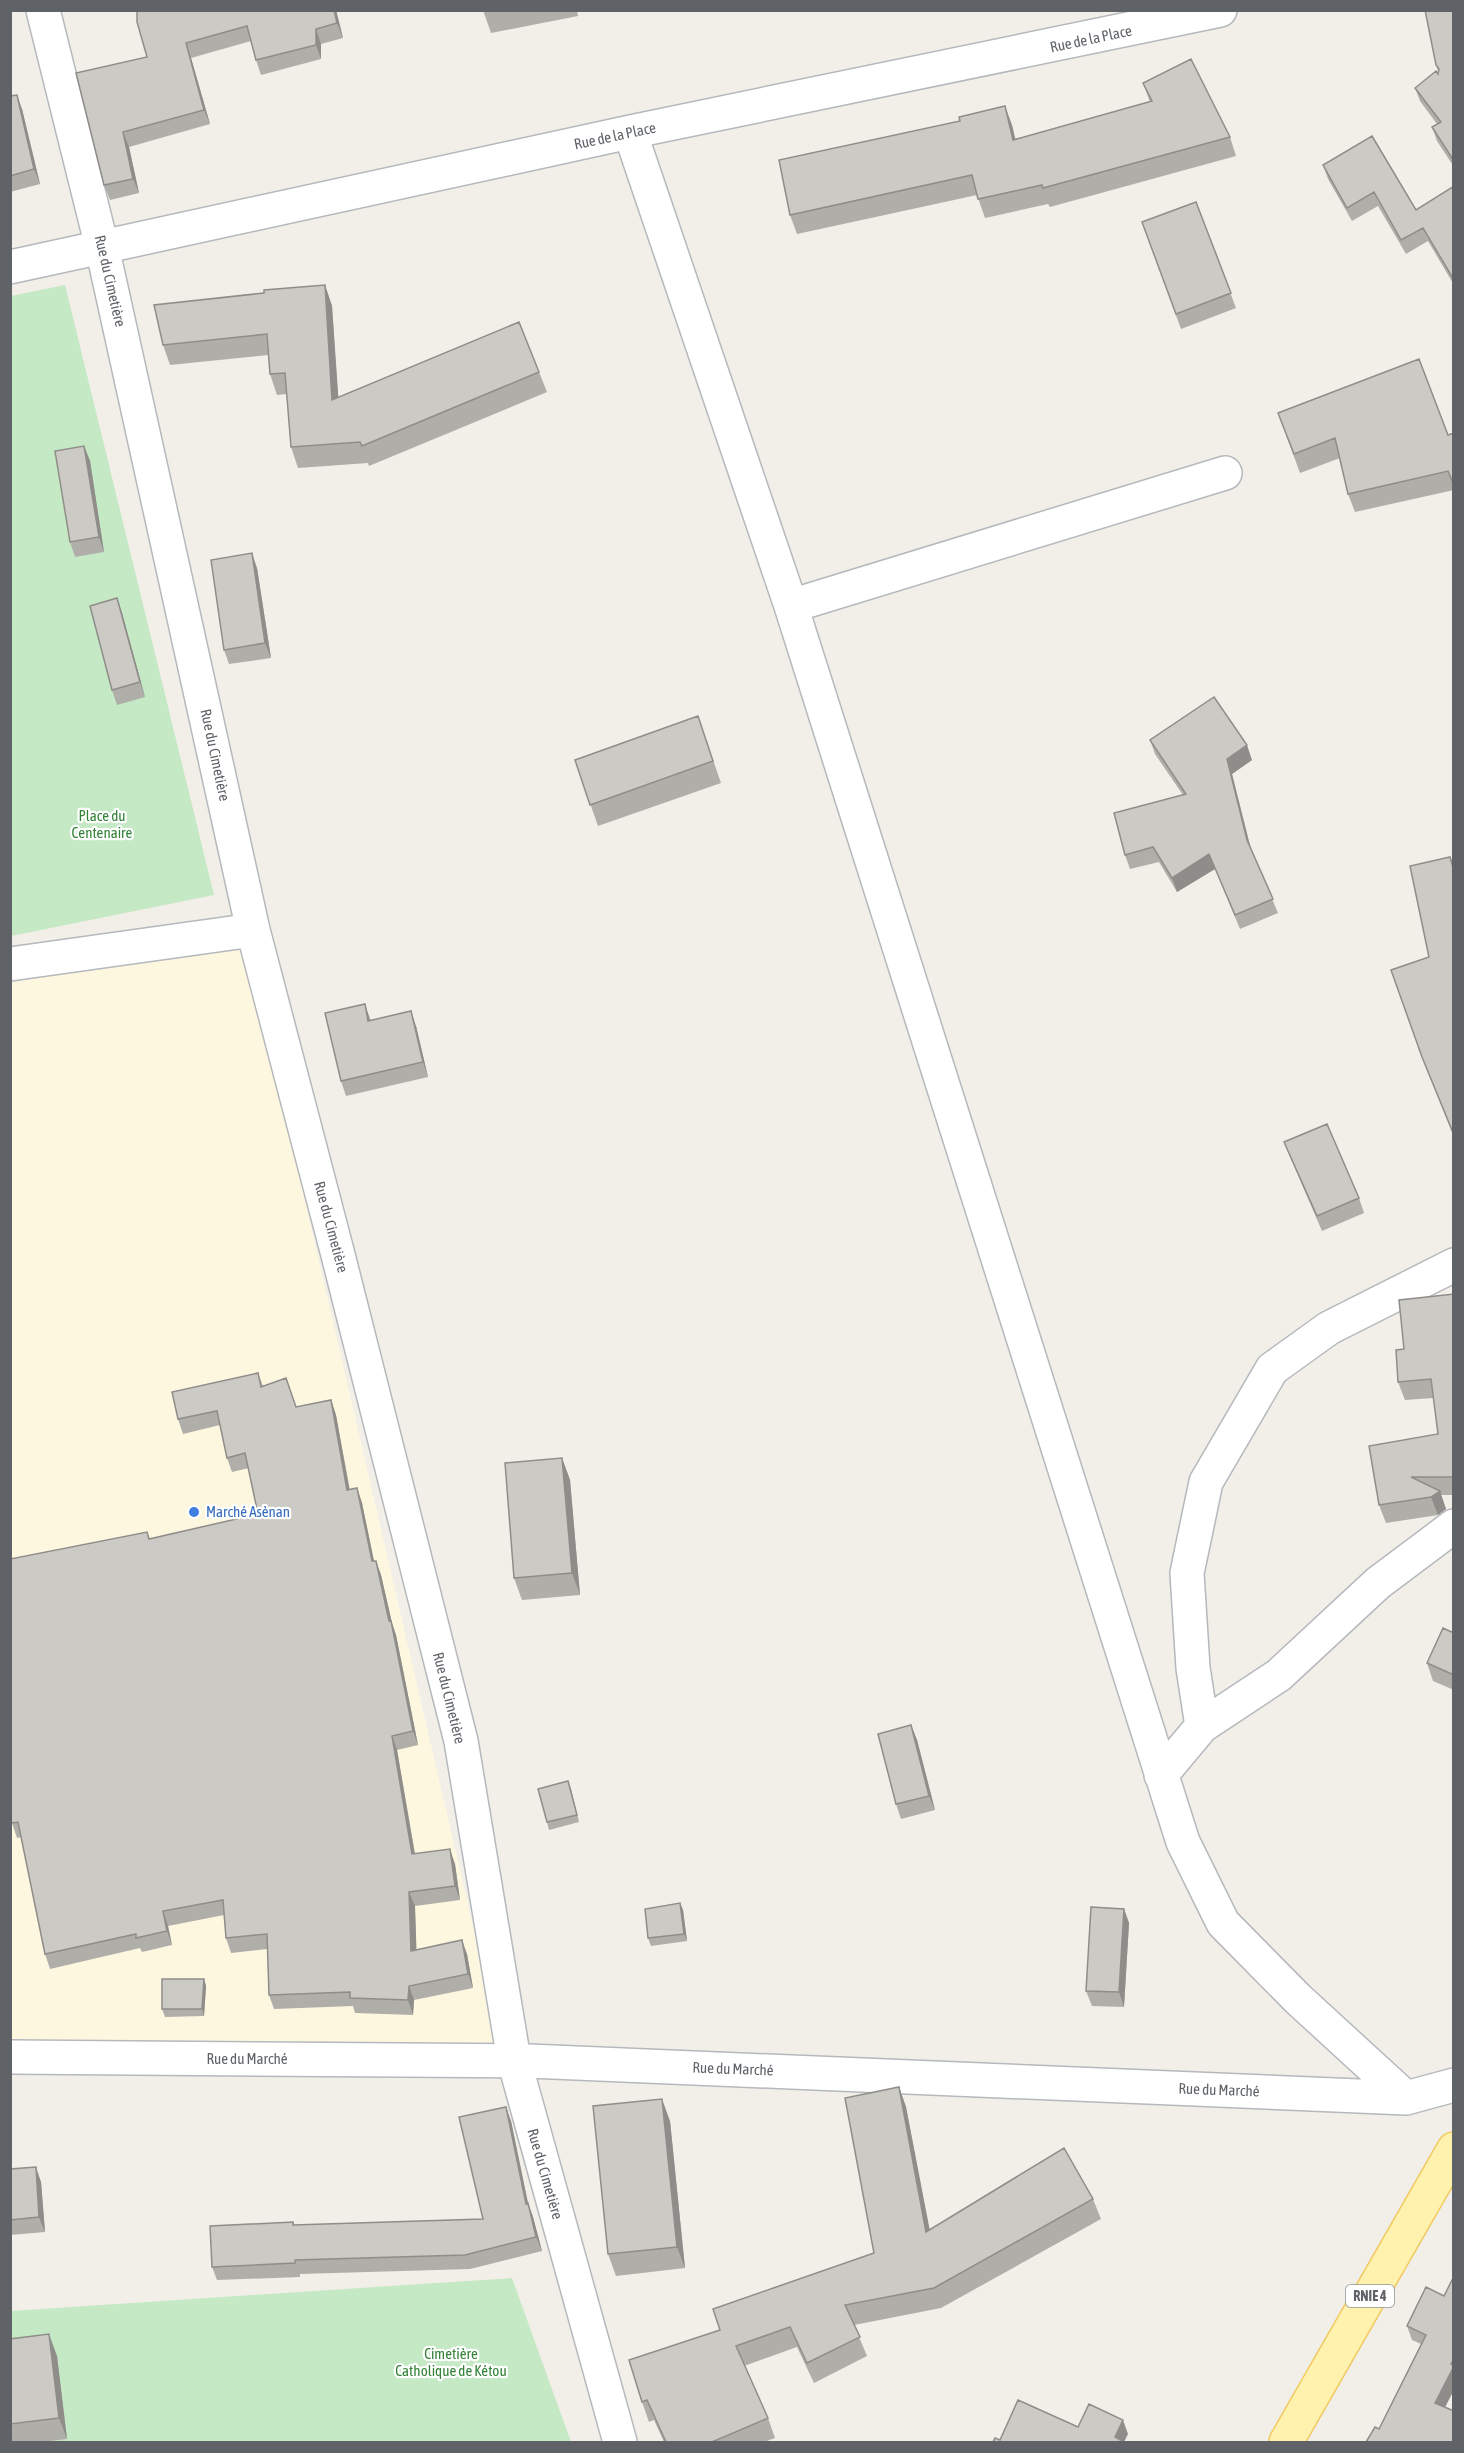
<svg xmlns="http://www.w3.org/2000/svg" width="1464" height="2453" viewBox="0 0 1464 2453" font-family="'Asap Condensed',sans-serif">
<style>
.commercial{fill:#fef7e0}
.green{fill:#c5e8c5}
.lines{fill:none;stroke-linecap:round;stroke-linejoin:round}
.street-casing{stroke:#b5b8bc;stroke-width:36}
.primary-casing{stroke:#f2c960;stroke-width:36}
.street{stroke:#fff;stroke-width:33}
.primary{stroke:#fff2af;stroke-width:33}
.wall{fill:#afaea9}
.shaded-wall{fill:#8f8d8a}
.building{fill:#cccac5;stroke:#8f8d8a;stroke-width:1.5}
.shop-dot{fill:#3f7fe0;stroke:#fff;stroke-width:2}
.labels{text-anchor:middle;stroke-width:4.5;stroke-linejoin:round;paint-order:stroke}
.shield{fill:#fff;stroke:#8f9295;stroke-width:1.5}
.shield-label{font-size:14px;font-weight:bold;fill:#5f6368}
.street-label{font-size:15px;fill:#5f6368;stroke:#fff}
.park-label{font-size:15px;fill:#348238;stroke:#fff}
.shop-label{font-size:15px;fill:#366cbe;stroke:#fff;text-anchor:start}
</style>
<rect width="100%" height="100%" fill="#f1efe8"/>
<path class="commercial" d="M 244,938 L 501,2047 L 11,2041 L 11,983 Z"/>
<path class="green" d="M 65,285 L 214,895 L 11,936 L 11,296 Z
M 512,2278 L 571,2442 L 11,2442 L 11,2311 Z"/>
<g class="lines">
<defs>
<path id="street" d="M 43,10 L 102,247 L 253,930 L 337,1251 L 461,1741 L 514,2060 L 620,2442
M 630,132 L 791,606 L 1183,1842 L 1223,1923 L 1298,1999 L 1406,2098
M 10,267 L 630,132 L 1220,10
M 791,606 L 1225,473
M 10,964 L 253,930
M 1202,1726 L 1193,1668 L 1187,1573 L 1206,1482 L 1272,1369 L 1329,1328 L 1454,1265
M 1161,1775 L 1202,1726 L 1279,1675 L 1378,1583 L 1454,1526
M 10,2057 L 529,2061 L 1406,2098 L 1454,2085"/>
<path id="primary" d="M 1286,2442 L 1454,2149"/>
</defs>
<use href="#street" class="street-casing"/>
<use href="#primary" class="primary-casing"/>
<use href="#street" class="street"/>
<use href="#primary" class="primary"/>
</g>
<path class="wall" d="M 137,10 L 336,10 L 343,38 L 321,44 L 321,59 L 261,75 L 256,60 L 251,41 L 191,58 L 210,124 L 129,147 L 139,193 L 110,200 L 104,185 L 147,57 Z
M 483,10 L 577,10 L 578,16 L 491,33 Z
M 1454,10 L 1454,167 L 1437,141 L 1432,127 L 1437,124 L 1420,101 L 1415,88 L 1438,74 L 1438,71 L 1436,65 Z
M 1143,83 L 1230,137 L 1236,156 L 1050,207 L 1048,204 L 985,218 L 977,195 L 797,234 L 790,215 L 1012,125 L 1015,139 L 1150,102 Z
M 10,96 L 22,109 L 40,184 L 10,192 Z
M 1323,165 L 1416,210 L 1454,186 L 1454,285 L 1428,241 L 1406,254 L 1378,206 L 1352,221 L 1328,179 Z
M 1196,202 L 1236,308 L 1181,329 L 1142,222 Z
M 325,285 L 332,306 L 338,398 L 539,372 L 547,392 L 369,466 L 368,463 L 298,468 L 291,447 L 287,394 L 277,395 L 270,374 L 268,355 L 170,365 L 163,345 L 264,293 Z
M 1278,413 L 1448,435 L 1454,433 L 1454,490 L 1355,512 L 1348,494 L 1340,458 L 1300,473 Z
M 84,446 L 90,461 L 104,552 L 75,557 L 70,542 Z
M 257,568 L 271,658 L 229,664 L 224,650 Z
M 117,598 L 122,613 L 145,697 L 117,705 L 112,690 Z
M 698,716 L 721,783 L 598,826 L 575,760 Z
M 1150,740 L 1252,760 L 1232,774 L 1251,849 L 1278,913 L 1240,929 L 1215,869 L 1177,892 L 1159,862 L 1130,869 L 1125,855 L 1183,795 L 1155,754 Z
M 1450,857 L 1454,865 L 1454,1137 L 1428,1073 L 1391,970 L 1429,957 Z
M 370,1021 L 416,1026 L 428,1077 L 346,1096 L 341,1081 Z
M 1284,1142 L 1359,1198 L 1364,1213 L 1322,1231 L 1290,1157 Z
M 1454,1294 L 1454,1495 L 1441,1495 L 1446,1509 L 1438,1515 L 1386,1523 L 1379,1505 L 1438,1434 L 1433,1398 L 1405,1400 L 1398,1382 L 1404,1349 Z
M 258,1373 L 263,1386 L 296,1407 L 331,1400 L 336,1415 L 350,1490 L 357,1488 L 362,1503 L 374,1561 L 376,1561 L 381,1575 L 392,1623 L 396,1635 L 418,1745 L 397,1750 L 415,1853 L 455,1864 L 460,1900 L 415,1906 L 416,1950 L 467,1954 L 473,1988 L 414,2000 L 413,2015 L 355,2013 L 353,2006 L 274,2009 L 269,1995 L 267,1949 L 231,1953 L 226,1938 L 224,1915 L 168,1926 L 172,1945 L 142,1952 L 140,1948 L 50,1969 L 45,1954 L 21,1837 L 17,1838 L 12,1823 L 147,1532 L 150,1539 L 258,1514 L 249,1468 L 232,1472 L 227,1458 L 220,1425 L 183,1434 L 178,1419 Z
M 562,1458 L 570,1480 L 580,1595 L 522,1600 L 514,1578 Z
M 1454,1633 L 1454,1690 L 1433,1681 L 1427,1663 Z
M 911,1725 L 917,1740 L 935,1810 L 901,1819 L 896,1804 Z
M 568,1781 L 579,1822 L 549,1830 L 547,1822 Z
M 680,1903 L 683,1910 L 687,1941 L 651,1946 L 648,1938 Z
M 1124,1909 L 1129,1923 L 1124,2007 L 1092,2006 L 1086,1991 Z
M 204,1979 L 206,1986 L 204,2016 L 165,2017 L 162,2009 Z
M 899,2087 L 906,2107 L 929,2230 L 1093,2199 L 1101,2219 L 941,2308 L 854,2325 L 867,2356 L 814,2383 L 797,2347 L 744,2366 L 768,2418 L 775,2438 L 764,2442 L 664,2442 L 654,2420 L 649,2422 L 642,2402 L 720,2330 L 874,2253 Z
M 511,2121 L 528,2203 L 533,2217 L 542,2251 L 470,2269 L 300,2274 L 300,2277 L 217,2280 L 212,2267 L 293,2222 L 295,2225 L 483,2219 Z
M 670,2121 L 685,2268 L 616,2276 L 608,2254 Z
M 10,2169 L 41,2182 L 45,2232 L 10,2235 Z
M 1444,2296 L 1454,2390 L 1379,2429 L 1421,2344 L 1412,2340 L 1407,2326 Z
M 10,2339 L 57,2356 L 67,2439 L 41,2442 L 10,2442 Z"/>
<path class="shaded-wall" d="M 334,10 L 336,10 L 343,38 L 337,23 Z
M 316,29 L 321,44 L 321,59 L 316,45 Z
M 186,43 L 191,58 L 210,124 L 204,110 Z
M 17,95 L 22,109 L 40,184 L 34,169 Z
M 1005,106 L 1012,125 L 1020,159 L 1013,140 Z
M 123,132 L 129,147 L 139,193 L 133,179 Z
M 325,285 L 332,306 L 340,421 L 332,400 Z
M 84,446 L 90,461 L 104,552 L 99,537 Z
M 252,553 L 257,568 L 271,658 L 265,643 Z
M 117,598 L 122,613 L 145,697 L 140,682 Z
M 1247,745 L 1252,760 L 1232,774 L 1252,854 L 1247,840 L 1227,759 Z
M 1209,854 L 1215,869 L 1177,892 L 1172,878 Z
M 365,1004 L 370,1019 L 374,1036 L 368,1021 Z
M 411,1011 L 416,1026 L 428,1077 L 423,1062 Z
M 331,1400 L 336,1415 L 352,1505 L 347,1490 Z
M 562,1458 L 570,1480 L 580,1595 L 572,1573 Z
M 357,1488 L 362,1503 L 377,1576 L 372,1561 Z
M 1440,1491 L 1446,1509 L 1438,1515 L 1431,1497 Z
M 376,1561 L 381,1575 L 392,1623 L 396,1635 L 418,1745 L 413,1731 Z
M 911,1725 L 917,1740 L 935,1810 L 929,1796 Z
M 392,1736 L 397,1750 L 417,1868 L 412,1854 Z
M 568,1781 L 571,1789 L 579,1822 L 577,1815 Z
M 450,1849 L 455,1864 L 460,1900 L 455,1886 Z
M 409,1892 L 415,1906 L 417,1965 L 411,1951 Z
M 680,1903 L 683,1910 L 687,1941 L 684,1934 Z
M 1124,1909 L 1129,1923 L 1124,2007 L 1119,1992 Z
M 163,1911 L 168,1926 L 172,1945 L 167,1931 Z
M 462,1940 L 467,1954 L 473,1988 L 468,1974 Z
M 204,1979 L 206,1986 L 204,2016 L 202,2009 Z
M 409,1986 L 414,2000 L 413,2015 L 408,2000 Z
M 899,2087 L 906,2107 L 934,2252 L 926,2232 Z
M 662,2099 L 670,2121 L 685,2268 L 677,2247 Z
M 506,2107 L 511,2121 L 531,2218 L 526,2204 Z
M 36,2167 L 41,2182 L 45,2232 L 39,2217 Z
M 528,2203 L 533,2217 L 542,2251 L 536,2237 Z
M 49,2334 L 57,2356 L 67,2439 L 59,2418 Z
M 1454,2359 L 1454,2390 L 1440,2417 L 1435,2403 Z
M 1123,2420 L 1128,2434 L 1124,2442 L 1115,2437 Z"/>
<path class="building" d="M 137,10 L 334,10 L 337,23 L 316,29 L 316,45 L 256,60 L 247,26 L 186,43 L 204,110 L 123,132 L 133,179 L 104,185 L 76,73 L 147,57 L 137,22 Z
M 1425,10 L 1454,10 L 1454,161 L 1432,127 L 1441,122 L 1415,88 L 1436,71 L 1438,74 L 1439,69 L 1436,65 Z
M 1191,59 L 1230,137 L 1043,188 L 1042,185 L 978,199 L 972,175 L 790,215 L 779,160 L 960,121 L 959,117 L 1005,106 L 1013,140 L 1152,101 L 1143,83 Z
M 17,95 L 34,169 L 10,176 L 10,96 Z
M 1372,136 L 1416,210 L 1454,186 L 1454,280 L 1423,228 L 1401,240 L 1374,192 L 1347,208 L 1323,165 Z
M 1196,202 L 1231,293 L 1176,314 L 1142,222 Z
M 325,285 L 332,400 L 519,322 L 539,372 L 362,446 L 360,442 L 291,447 L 285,373 L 270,374 L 267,334 L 163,345 L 154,305 L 264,293 L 264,290 Z
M 1419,359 L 1448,435 L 1454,433 L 1454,485 L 1448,471 L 1348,494 L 1335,438 L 1294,454 L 1278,413 Z
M 84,446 L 99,537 L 70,542 L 55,451 Z
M 252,553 L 265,643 L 224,650 L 211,560 Z
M 117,598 L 140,682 L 112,690 L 90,606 Z
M 1214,697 L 1247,745 L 1227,759 L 1247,840 L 1273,899 L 1235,915 L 1209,854 L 1172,878 L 1153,847 L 1125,855 L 1114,813 L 1186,794 L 1150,740 Z
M 698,716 L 713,761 L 590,805 L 575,760 Z
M 1450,857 L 1454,871 L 1454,1135 L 1422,1057 L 1391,970 L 1429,957 L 1410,866 Z
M 365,1004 L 368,1021 L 411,1011 L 423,1062 L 341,1081 L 325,1013 Z
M 1327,1124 L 1359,1198 L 1317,1216 L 1284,1142 Z
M 1454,1294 L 1454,1477 L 1411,1477 L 1440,1491 L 1431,1497 L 1379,1505 L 1369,1446 L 1438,1434 L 1431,1379 L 1398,1382 L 1396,1350 L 1404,1349 L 1399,1300 Z
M 258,1373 L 261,1387 L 286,1378 L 296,1407 L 331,1400 L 347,1490 L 357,1488 L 372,1561 L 376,1561 L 389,1621 L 391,1621 L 413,1731 L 392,1736 L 412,1854 L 450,1849 L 455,1886 L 409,1892 L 411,1951 L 462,1940 L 468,1974 L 409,1986 L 408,2000 L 350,1998 L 350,1992 L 269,1995 L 267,1934 L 226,1938 L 223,1900 L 163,1911 L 167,1931 L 136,1938 L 136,1934 L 45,1954 L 18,1822 L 12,1823 L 10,1818 L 10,1559 L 147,1532 L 149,1539 L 258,1514 L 245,1453 L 227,1458 L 217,1411 L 178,1419 L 172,1392 Z
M 562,1458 L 572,1573 L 514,1578 L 505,1463 Z
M 1443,1628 L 1454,1633 L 1454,1675 L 1427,1663 Z
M 911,1725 L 929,1796 L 896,1804 L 878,1734 Z
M 568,1781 L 577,1815 L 547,1822 L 538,1789 Z
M 680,1903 L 684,1934 L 648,1938 L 645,1909 Z
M 1091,1907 L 1124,1909 L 1119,1992 L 1086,1991 Z
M 162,1979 L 204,1979 L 202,2009 L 162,2009 Z
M 899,2087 L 926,2232 L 1064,2148 L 1093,2199 L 934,2288 L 845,2305 L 860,2337 L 807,2363 L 790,2327 L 736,2346 L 768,2418 L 712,2442 L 666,2442 L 647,2400 L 642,2402 L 629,2360 L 720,2330 L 713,2309 L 874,2253 L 845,2098 Z
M 662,2099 L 677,2247 L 608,2254 L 593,2106 Z
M 506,2107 L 526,2204 L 528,2203 L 536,2237 L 465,2255 L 295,2260 L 295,2263 L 212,2267 L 210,2226 L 293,2222 L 293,2225 L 483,2219 L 459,2117 Z
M 36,2167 L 39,2217 L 10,2220 L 10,2169 Z
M 1454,2276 L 1454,2359 L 1451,2364 L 1454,2365 L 1454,2366 L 1435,2403 L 1454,2411 L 1454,2442 L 1366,2442 L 1375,2427 L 1379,2429 L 1426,2335 L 1407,2326 L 1426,2287 L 1444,2296 Z
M 49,2334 L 59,2418 L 10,2424 L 10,2339 Z
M 1018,2400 L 1078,2427 L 1089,2404 L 1123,2420 L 1115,2437 L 1124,2442 L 993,2442 L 995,2438 L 1000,2440 Z"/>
<circle class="shop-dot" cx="194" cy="1512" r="6"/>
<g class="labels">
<rect class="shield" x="1346" y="2285" width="48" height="22" rx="4.5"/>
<g class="shield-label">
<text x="1370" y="2301">RNIE 4</text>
</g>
<g class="street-label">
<text transform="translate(1091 39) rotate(-12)" y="5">Rue de la Place</text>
<text transform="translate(615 136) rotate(-12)" y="5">Rue de la Place</text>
<text transform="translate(110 281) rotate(77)" y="5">Rue du Cimetière</text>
<text transform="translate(215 755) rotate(78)" y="5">Rue du Cimetière</text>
<text transform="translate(331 1227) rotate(75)" y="5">Rue du Cimetière</text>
<text transform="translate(449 1698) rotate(76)" y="5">Rue du Cimetière</text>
<text x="247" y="2064">Rue du Marché</text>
<text transform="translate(733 2069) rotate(2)" y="5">Rue du Marché</text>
<text transform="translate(1219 2090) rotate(2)" y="5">Rue du Marché</text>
<text transform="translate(545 2174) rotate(74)" y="5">Rue du Cimetière</text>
</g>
<g class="park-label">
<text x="102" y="821">Place du<tspan x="102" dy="17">Centenaire</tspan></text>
<text x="451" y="2359">Cimetière<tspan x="451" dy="17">Catholique de Kétou</tspan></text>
</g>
<g class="shop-label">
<text x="206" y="1517">Marché Asènan</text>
</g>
</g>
<rect width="1464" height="2453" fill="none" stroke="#5f6368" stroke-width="24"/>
</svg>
